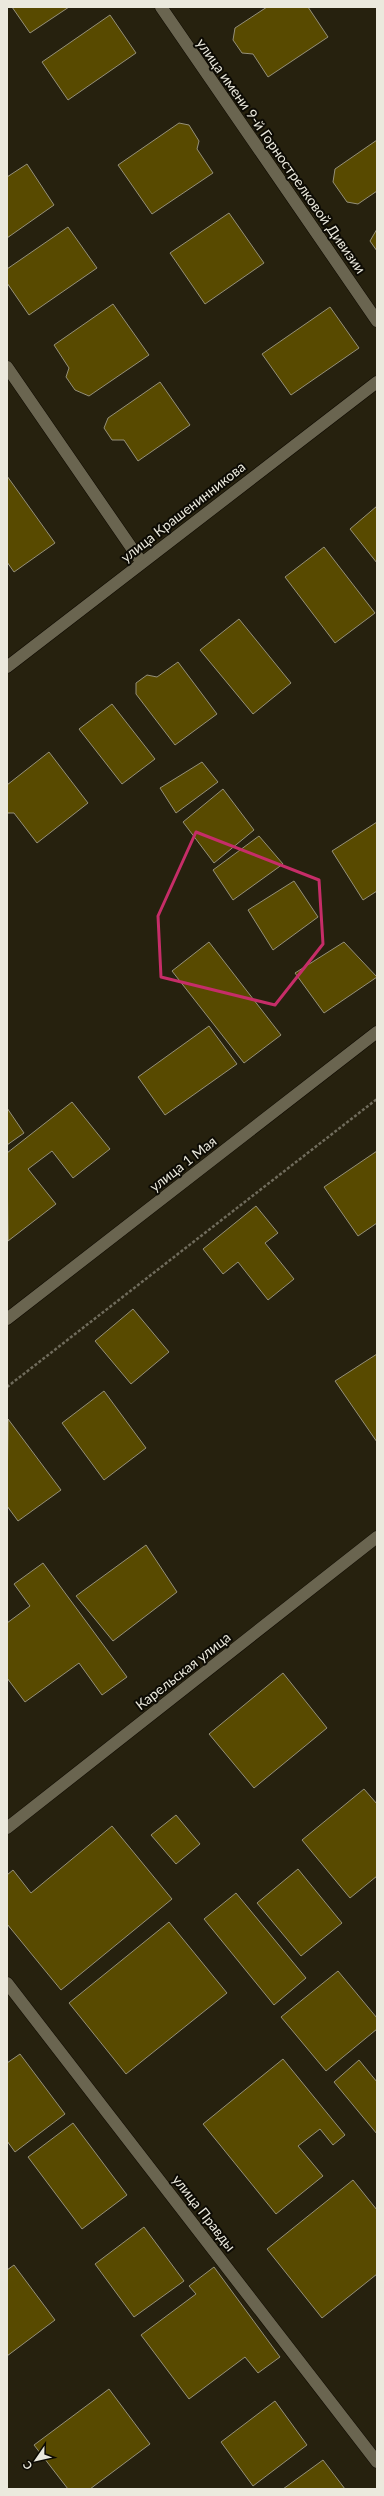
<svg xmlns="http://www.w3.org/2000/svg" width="384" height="2496" viewBox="0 0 384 2496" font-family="Lato,sans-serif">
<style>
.building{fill:#584a00;stroke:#959079}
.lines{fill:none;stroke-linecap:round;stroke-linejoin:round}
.minor-casing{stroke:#0f0a00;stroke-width:13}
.path{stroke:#706c5c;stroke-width:2.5;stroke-dasharray:3 2;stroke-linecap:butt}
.minor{stroke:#6a6550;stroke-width:12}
.marked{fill:none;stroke:#c62d68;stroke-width:3;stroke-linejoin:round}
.labels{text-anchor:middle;stroke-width:4;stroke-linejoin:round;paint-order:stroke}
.street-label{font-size:14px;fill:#ebe9dd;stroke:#0d0b04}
</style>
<rect width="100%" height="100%" fill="#26210e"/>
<path class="building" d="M 12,7 L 69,7 L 30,33 Z
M 267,7 L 308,7 L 328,37 L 268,77 L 253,54 L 242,53 L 233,40 L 235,28 Z
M 110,15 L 136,53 L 68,100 L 42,62 Z
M 179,123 L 189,125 L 199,141 L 197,149 L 213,173 L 152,214 L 118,165 Z
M 377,140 L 377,191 L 358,204 L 347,202 L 333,182 L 335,169 Z
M 27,164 L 54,205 L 7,238 L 7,177 Z
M 229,213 L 264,263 L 205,304 L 170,253 Z
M 68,227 L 97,268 L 29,315 L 7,283 L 7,269 Z
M 377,229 L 377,251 L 370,241 Z
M 113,304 L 149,355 L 89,396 L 75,390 L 66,377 L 69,368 L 54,345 Z
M 330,307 L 359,348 L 291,395 L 262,354 Z
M 160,382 L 190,425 L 138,461 L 124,440 L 112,440 L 104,428 L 108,418 Z
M 7,476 L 55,543 L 14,572 L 7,562 Z
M 377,506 L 377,563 L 350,529 Z
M 324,547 L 375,613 L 335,643 L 285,577 Z
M 239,619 L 291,683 L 253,714 L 200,650 Z
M 178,662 L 217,714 L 175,745 L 136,694 L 136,683 L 147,675 L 157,677 Z
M 112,704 L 155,759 L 122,784 L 79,729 Z
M 49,752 L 88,803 L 37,843 L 14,813 L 7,813 L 7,785 Z
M 202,762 L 218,782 L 176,813 L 160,788 Z
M 223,789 L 254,830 L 214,863 L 183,822 Z
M 377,822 L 377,891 L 363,900 L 332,851 Z
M 259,836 L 283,864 L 233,900 L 213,870 Z
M 294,881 L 318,917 L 273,950 L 248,910 Z
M 209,942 L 281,1035 L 244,1063 L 172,971 Z
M 344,942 L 377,977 L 324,1013 L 295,973 Z
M 209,1026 L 237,1064 L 165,1115 L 138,1077 Z
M 72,1102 L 110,1149 L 73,1178 L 52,1151 L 28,1169 L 56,1204 L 8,1241 L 7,1153 Z
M 7,1108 L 24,1133 L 7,1145 Z
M 377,1151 L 377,1223 L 358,1236 L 324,1187 Z
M 256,1206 L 278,1233 L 265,1243 L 294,1279 L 268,1300 L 238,1262 L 223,1274 L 203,1249 Z
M 133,1309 L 169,1352 L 131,1384 L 95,1341 Z
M 377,1354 L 377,1442 L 335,1381 Z
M 104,1391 L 146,1448 L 104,1480 L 62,1423 Z
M 8,1419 L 61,1490 L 18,1521 L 7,1506 Z
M 146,1545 L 177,1592 L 113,1641 L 76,1596 Z
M 43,1563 L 127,1677 L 102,1695 L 79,1663 L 25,1702 L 7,1678 L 7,1623 L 30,1606 L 14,1584 Z
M 283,1673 L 327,1728 L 254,1788 L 209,1734 Z
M 364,1789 L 377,1804 L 377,1876 L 350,1898 L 302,1840 Z
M 176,1815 L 200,1844 L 176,1864 L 151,1835 Z
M 112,1826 L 172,1899 L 61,1990 L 7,1924 L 7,1875 L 13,1870 L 31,1893 Z
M 298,1869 L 342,1923 L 301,1956 L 257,1903 Z
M 236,1893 L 306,1978 L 274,2005 L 204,1919 Z
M 169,1922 L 227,1993 L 126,2074 L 69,2003 Z
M 338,1971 L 377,2018 L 377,2029 L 326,2071 L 281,2017 Z
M 20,2054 L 65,2114 L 15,2152 L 7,2141 L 7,2063 Z
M 283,2059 L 345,2135 L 333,2145 L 320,2129 L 298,2146 L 323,2176 L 276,2214 L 203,2124 Z
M 359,2060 L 377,2082 L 377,2134 L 334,2082 Z
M 73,2123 L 127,2195 L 82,2229 L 28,2157 Z
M 353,2180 L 377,2210 L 377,2274 L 322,2318 L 267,2249 Z
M 144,2227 L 184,2281 L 134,2317 L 95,2264 Z
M 14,2265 L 55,2320 L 7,2356 L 7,2270 Z
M 214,2267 L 280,2357 L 258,2373 L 245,2357 L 189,2399 L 141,2335 L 196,2294 L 189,2286 Z
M 109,2389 L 150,2444 L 90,2489 L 68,2489 L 34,2445 Z
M 275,2401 L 307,2445 L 253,2486 L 221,2442 Z
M 323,2460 L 345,2489 L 283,2489 Z"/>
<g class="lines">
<defs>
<path id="minor" d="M 161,7 L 377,321
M 7,367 L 142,563
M 7,667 L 377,382
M 7,1319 L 377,1032
M 7,1828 L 377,1537
M 7,1983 L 377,2462"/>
</defs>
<use href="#minor" class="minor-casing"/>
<path class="path" d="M 7,1387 L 377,1099"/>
<use href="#minor" class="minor"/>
</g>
<path class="marked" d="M 196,832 L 319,880 L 323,944 L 275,1005 L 161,977 L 158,916 Z"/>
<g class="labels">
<g class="street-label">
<text transform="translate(281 156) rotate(55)" y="5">улица имени 9-й Горнострелковой Дивизии</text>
<text transform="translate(183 512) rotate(-38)" y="5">улица Крашенинникова</text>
<text transform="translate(183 1164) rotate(-38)" y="5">улица 1 Мая</text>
<text transform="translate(183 1671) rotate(-38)" y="5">Карельская улица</text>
<text transform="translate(204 2213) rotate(52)" y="5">улица Правды</text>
</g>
</g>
<rect width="384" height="2496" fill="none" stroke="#ebe9dd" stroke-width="16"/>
<g transform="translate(36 2460) rotate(236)" stroke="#0d0b04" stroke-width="3" paint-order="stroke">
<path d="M0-3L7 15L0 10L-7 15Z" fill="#ebe9dd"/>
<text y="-6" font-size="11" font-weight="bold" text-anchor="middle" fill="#ebe9dd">С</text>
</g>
</svg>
